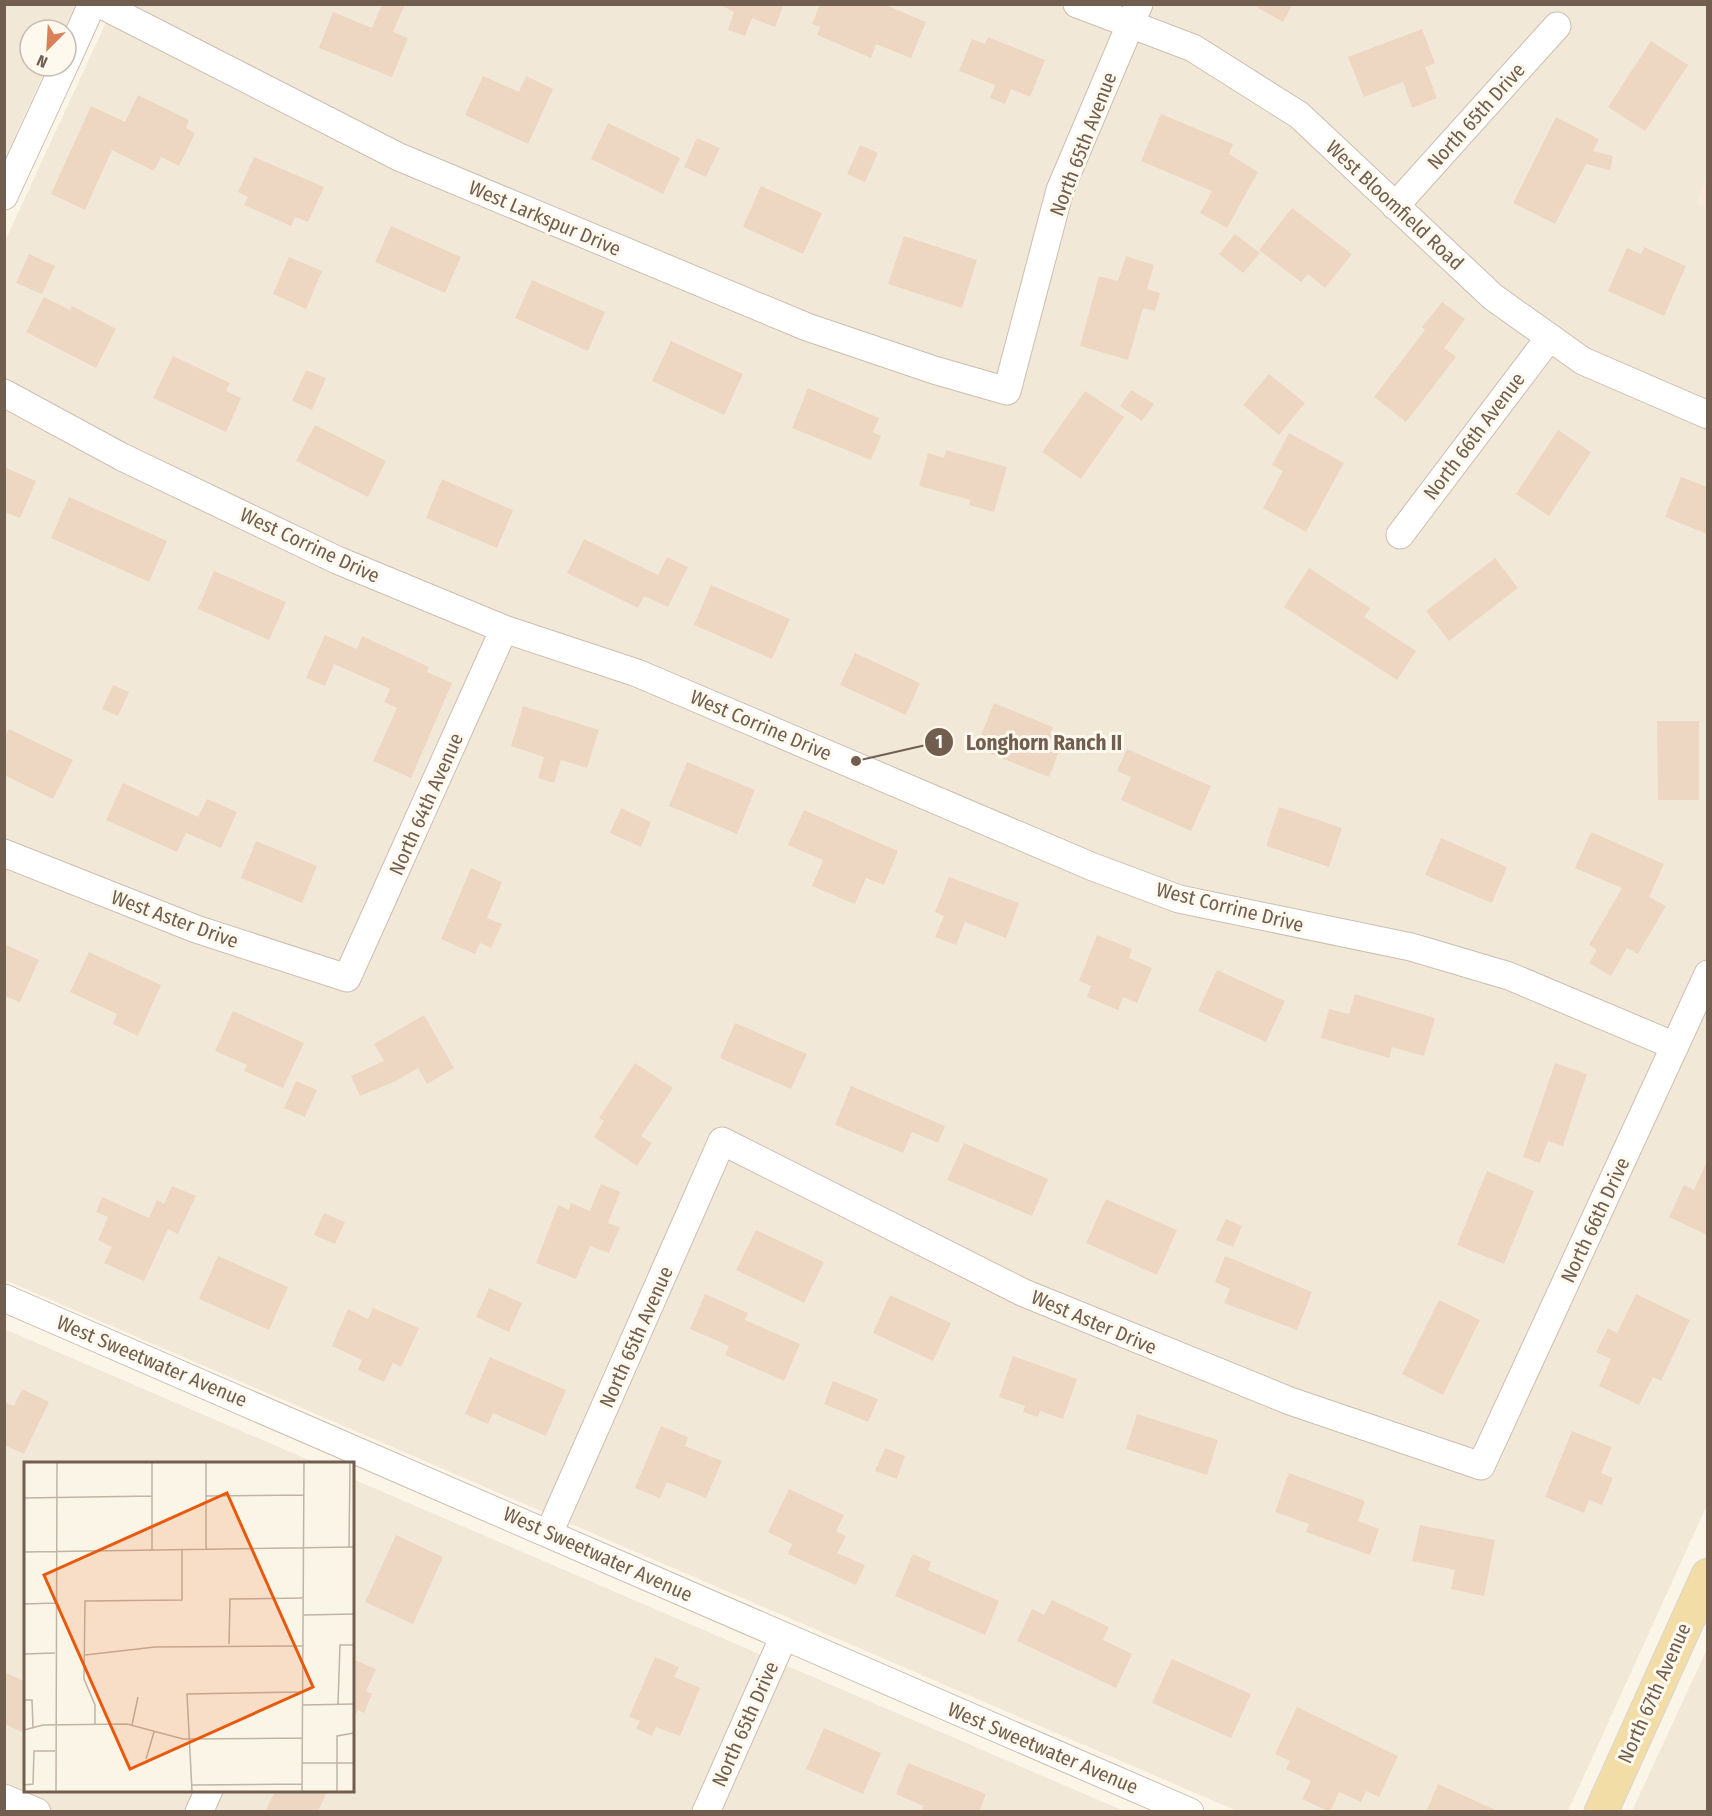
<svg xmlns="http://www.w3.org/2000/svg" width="1712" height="1816" viewBox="0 0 1712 1816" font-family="'Fira Sans Condensed',sans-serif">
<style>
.residential{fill:#f2e8d7}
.commercial{fill:#fae8dd}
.building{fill:#eed7c2}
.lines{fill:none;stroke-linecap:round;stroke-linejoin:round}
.minor-casing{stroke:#ccbeaf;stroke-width:29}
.major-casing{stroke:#dad5d1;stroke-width:35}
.minor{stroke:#fff;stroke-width:27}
.major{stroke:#f3dda6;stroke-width:33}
.labels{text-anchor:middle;stroke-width:6;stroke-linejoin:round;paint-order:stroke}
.street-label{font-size:20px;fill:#725e4e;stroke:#fdf9ee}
.inset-road{fill:none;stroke:#c0b4a5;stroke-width:1.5}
.view{fill:#e8590c;fill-opacity:0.15;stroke:#e8590c;stroke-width:3}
.inset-edge{fill:none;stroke:#725e4e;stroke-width:3}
.leader{fill:none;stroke:#725e4e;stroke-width:2}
.callout-dot{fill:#725e4e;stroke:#fdf9ee;stroke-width:2}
.mark-label{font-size:18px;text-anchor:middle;font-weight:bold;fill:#fff}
.callout-label{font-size:21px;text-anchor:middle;font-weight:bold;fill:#725e4e;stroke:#fdf9ee;stroke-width:6;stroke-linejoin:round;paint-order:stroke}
</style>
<rect width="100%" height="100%" fill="#fbf5e8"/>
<path class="residential" d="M 5,4 L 76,5 L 64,30 L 30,30 L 30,66 L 47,66 L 5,158 Z
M 114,5 L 1707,5 L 1707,179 L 1697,203 L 1708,208 L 1707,1505 L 1568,1811 L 1237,1811 L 5,1280 L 5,241 Z
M 4,1329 L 316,1463 L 26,1464 L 26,1790 L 352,1790 L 353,1479 L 1124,1811 L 5,1811 Z
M 1707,1649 L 1707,1811 L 1632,1811 Z"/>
<path class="commercial" d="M 1707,179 L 1707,208 L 1697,203 Z"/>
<path class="building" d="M 382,4 L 405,4 L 393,32 L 408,38 L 392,77 L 319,48 L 333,12 L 372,28 Z
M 719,4 L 784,4 L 775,27 L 752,18 L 745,36 L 728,30 L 734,12 Z
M 820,4 L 883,4 L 926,22 L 911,58 L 876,44 L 871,58 L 817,35 L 820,27 L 812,24 Z
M 1251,4 L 1293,4 L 1283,22 Z
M 1422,29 L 1435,63 L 1425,67 L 1437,98 L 1412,108 L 1403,82 L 1364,97 L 1348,57 Z
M 988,37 L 1045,60 L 1030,97 L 1011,89 L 1005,104 L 990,98 L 995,85 L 959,71 L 972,39 L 985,44 Z
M 1651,41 L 1688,65 L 1645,131 L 1608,107 Z
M 483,76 L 519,92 L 526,76 L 553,89 L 528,144 L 465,115 Z
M 138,95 L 189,120 L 186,128 L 195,133 L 179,166 L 161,157 L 154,171 L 112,150 L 85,210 L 51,194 L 91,106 L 125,122 Z
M 1161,114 L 1233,144 L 1229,154 L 1258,172 L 1227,228 L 1200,213 L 1212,191 L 1141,161 Z
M 1556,117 L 1599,139 L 1593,151 L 1613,156 L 1610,170 L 1586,164 L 1555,224 L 1513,203 Z
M 608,123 L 680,158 L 663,194 L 591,159 Z
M 697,138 L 720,148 L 706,177 L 684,167 Z
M 860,145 L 878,153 L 865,182 L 847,174 Z
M 254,157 L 324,187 L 308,222 L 295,217 L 291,226 L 244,205 L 248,197 L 238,192 Z
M 761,186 L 822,213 L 803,254 L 743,227 Z
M 1292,208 L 1352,254 L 1325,288 L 1308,274 L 1301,282 L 1259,250 Z
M 391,226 L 461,257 L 445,293 L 375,262 Z
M 1235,234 L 1260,253 L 1243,273 L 1219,254 Z
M 904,236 L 977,260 L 962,308 L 888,284 Z
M 1644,247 L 1686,266 L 1664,316 L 1608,291 L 1627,248 L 1641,254 Z
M 29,254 L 55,266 L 42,294 L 16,283 Z
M 1126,256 L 1154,265 L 1147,289 L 1160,293 L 1155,311 L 1143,308 L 1128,360 L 1080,346 L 1099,276 L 1118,281 Z
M 289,257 L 322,271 L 306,309 L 273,294 Z
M 532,280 L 605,312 L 588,351 L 515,318 Z
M 44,297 L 70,310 L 72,306 L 116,329 L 96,368 L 26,332 Z
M 1442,302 L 1465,319 L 1444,348 L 1456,357 L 1406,422 L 1374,397 L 1425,330 L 1422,327 Z
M 671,341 L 743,374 L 724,415 L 652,381 Z
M 173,356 L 230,383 L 226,391 L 241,398 L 226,432 L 153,398 Z
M 306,370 L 326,378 L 312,410 L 292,401 Z
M 1269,374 L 1305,403 L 1279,435 L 1243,405 Z
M 808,388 L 879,418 L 873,432 L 881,436 L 871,460 L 792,428 Z
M 1131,390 L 1154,404 L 1142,421 L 1120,406 Z
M 1085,391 L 1124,417 L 1081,479 L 1042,452 Z
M 315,425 L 386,461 L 368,497 L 296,461 Z
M 1558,430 L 1591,452 L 1549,516 L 1516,494 Z
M 1289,433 L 1344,463 L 1306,532 L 1263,508 L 1283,471 L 1272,465 Z
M 946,450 L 1007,467 L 994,512 L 969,505 L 971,500 L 919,486 L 928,453 L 944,458 Z
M 4,467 L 36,481 L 20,518 L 4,512 Z
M 1681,477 L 1707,487 L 1707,534 L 1665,517 Z
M 442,479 L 513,510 L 497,548 L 426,518 Z
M 69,497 L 167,541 L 149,582 L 51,538 Z
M 584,539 L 658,575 L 667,557 L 688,567 L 668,607 L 644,596 L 638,608 L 567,573 Z
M 1495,558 L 1518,588 L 1449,641 L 1426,611 Z
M 1309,568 L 1370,608 L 1364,617 L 1416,651 L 1397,680 L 1284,607 Z
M 214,571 L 286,602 L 269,640 L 198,609 Z
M 711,585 L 790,619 L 772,659 L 694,625 Z
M 325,635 L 357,649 L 362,636 L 429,667 L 427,672 L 452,683 L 411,778 L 373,761 L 397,708 L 384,702 L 390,689 L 334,664 L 325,686 L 306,678 Z
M 855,653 L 920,683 L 906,715 L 840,685 Z
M 113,685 L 129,692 L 118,716 L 102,709 Z
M 994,703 L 1053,727 L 1050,733 L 1064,739 L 1049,777 L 976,748 Z
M 523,706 L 599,730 L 587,768 L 561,760 L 554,783 L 538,778 L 544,757 L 511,746 Z
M 1657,721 L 1699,721 L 1699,800 L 1658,800 Z
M 9,729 L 73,760 L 53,799 L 4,775 L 4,737 Z
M 1127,749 L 1211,786 L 1191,831 L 1121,800 L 1131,777 L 1117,771 Z
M 687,762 L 755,790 L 737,834 L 669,806 Z
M 123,783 L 198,817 L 207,799 L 237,812 L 221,848 L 186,833 L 177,852 L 106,820 Z
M 1279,807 L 1342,828 L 1329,867 L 1266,846 Z
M 621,808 L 651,822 L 641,847 L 610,833 Z
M 804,810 L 898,851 L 884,885 L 866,878 L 855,904 L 812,886 L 823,860 L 788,845 Z
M 1591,832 L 1664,864 L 1649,897 L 1666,906 L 1638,954 L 1627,948 L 1611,976 L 1589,963 L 1597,950 L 1589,945 L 1622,888 L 1575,868 Z
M 1441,838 L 1507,867 L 1492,903 L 1425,875 Z
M 256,841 L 317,866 L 302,903 L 241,878 Z
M 471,868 L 502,882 L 487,918 L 502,924 L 491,948 L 480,943 L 475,954 L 441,939 Z
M 949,877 L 1019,903 L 1006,938 L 965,922 L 956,945 L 935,937 L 944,916 L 935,912 Z
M 1097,935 L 1132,949 L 1129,958 L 1152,968 L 1137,1003 L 1123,997 L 1118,1010 L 1087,997 L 1091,986 L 1079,981 Z
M 4,944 L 39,960 L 20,1002 L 4,996 Z
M 89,952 L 161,985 L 138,1036 L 113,1024 L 117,1014 L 70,992 Z
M 1217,970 L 1285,1001 L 1266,1042 L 1198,1011 Z
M 1355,994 L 1435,1018 L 1424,1056 L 1392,1047 L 1389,1058 L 1321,1038 L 1329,1009 L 1349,1014 Z
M 233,1011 L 304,1043 L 283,1088 L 244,1071 L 247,1065 L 215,1051 Z
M 424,1015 L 454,1068 L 427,1084 L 418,1068 L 396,1081 L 360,1096 L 351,1076 L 384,1061 L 374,1044 Z
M 735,1023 L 807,1054 L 791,1089 L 720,1058 Z
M 635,1063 L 673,1088 L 641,1136 L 652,1143 L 637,1166 L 594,1137 L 604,1121 L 599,1118 Z
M 1555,1063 L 1587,1074 L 1563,1146 L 1548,1141 L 1540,1163 L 1523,1157 Z
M 296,1081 L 317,1090 L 305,1117 L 284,1108 Z
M 851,1086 L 945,1126 L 938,1143 L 912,1132 L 903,1153 L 835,1125 Z
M 964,1143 L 1048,1179 L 1032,1216 L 947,1180 Z
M 1707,1161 L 1707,1235 L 1669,1217 L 1684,1185 L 1694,1190 Z
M 1487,1171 L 1534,1191 L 1504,1264 L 1457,1245 Z
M 601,1184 L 620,1192 L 608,1223 L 620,1227 L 609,1253 L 590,1246 L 576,1279 L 536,1263 L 558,1205 L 569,1210 L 571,1203 L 590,1211 Z
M 172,1186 L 196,1196 L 178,1234 L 168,1229 L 144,1281 L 104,1263 L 112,1247 L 98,1240 L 108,1217 L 96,1212 L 102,1197 L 149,1218 L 157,1200 L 164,1204 Z
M 1106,1199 L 1177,1230 L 1157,1275 L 1086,1243 Z
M 324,1213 L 345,1222 L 335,1244 L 314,1235 Z
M 1226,1219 L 1242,1226 L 1233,1247 L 1216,1240 Z
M 756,1230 L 824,1262 L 804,1303 L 736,1270 Z
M 218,1256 L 288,1287 L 269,1330 L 199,1299 Z
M 1225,1256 L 1312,1292 L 1297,1330 L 1224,1303 L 1230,1289 L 1215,1282 Z
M 489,1288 L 522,1303 L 509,1332 L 476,1317 Z
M 705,1294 L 748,1313 L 745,1320 L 800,1344 L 784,1381 L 725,1355 L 729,1346 L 690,1329 Z
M 1636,1294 L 1690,1320 L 1661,1381 L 1653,1377 L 1639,1405 L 1599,1386 L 1611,1359 L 1596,1352 L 1608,1328 L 1617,1333 Z
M 890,1295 L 951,1323 L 933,1361 L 873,1333 Z
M 1439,1300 L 1480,1320 L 1443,1395 L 1402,1374 Z
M 373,1308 L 419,1328 L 401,1367 L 393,1363 L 384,1382 L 358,1370 L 362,1360 L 332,1346 L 348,1309 L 368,1319 Z
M 1013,1356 L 1077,1379 L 1063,1419 L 1040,1411 L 1038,1417 L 1023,1412 L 1025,1406 L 999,1397 Z
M 490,1357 L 566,1390 L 546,1436 L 493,1413 L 488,1424 L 465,1414 Z
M 833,1381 L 878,1399 L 868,1422 L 824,1404 Z
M 22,1389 L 49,1402 L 24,1454 L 4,1445 L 4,1402 L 14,1406 Z
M 1137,1414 L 1218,1440 L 1207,1475 L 1126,1449 Z
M 661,1426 L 688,1437 L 685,1446 L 722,1461 L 706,1498 L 667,1482 L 660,1498 L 635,1488 Z
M 1572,1431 L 1612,1447 L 1601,1473 L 1613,1478 L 1602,1505 L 1589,1500 L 1584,1513 L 1545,1497 Z
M 885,1448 L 905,1456 L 897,1479 L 875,1471 Z
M 1289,1473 L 1365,1501 L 1358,1521 L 1379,1529 L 1370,1555 L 1306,1532 L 1309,1524 L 1275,1512 Z
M 789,1489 L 844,1515 L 836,1531 L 846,1536 L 837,1553 L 865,1565 L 856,1585 L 788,1554 L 792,1544 L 768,1532 Z
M 1420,1525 L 1495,1540 L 1484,1596 L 1451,1589 L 1455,1570 L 1412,1561 Z
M 396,1535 L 443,1557 L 413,1624 L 365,1602 Z
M 913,1554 L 931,1562 L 928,1570 L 999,1601 L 985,1635 L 895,1596 Z
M 1052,1600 L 1109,1627 L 1103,1640 L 1132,1654 L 1116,1688 L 1017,1641 L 1032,1609 L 1044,1615 Z
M 655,1657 L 679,1667 L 674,1677 L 700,1688 L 680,1736 L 656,1727 L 652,1736 L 636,1729 L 640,1721 L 629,1717 Z
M 352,1659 L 376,1669 L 366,1691 L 372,1694 L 364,1713 L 358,1710 L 352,1722 Z
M 1172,1659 L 1251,1694 L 1231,1738 L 1152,1703 Z
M 4,1672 L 26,1682 L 26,1734 L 4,1724 Z
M 1297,1707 L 1398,1756 L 1379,1797 L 1366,1791 L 1361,1802 L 1339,1792 L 1330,1812 L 1302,1799 L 1311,1781 L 1286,1769 L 1290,1761 L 1275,1754 Z
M 824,1728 L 881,1753 L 863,1794 L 806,1769 Z
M 908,1763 L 986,1794 L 979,1812 L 921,1812 L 923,1806 L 896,1794 Z
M 1438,1784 L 1500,1812 L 1426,1812 Z
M 275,1791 L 327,1791 L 318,1812 L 265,1812 Z"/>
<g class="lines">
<defs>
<path id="minor" d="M 100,4 L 399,157 L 807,327 L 934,370 L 1007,391 L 1060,190 L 1139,4
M 1077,4 L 1193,48 L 1299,115 L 1493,297 L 1583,361 L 1708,415
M 66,62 L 92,4
M 4,196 L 64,66
M 1395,206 L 1557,26
M 4,393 L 122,457 L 337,560 L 504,629 L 637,673 L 1093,867 L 1179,899 L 1411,947 L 1509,976 L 1675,1046
M 1400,535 L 1549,338
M 4,853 L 196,929 L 347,978 L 504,629
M 4,1298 L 1190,1812
M 549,1533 L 722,1141 L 1024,1293 L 1290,1401 L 1481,1466 L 1708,974
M 4,1798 L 37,1812
M 199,1812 L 209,1790
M 706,1812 L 784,1636"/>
<path id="major" d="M 1601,1812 L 1708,1575"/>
</defs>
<use href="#minor" class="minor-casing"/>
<use href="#major" class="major-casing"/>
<use href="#minor" class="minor"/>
<use href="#major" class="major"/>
</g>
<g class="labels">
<g class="street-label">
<text transform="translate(1476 116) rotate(-48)" y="7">North 65th Drive</text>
<text transform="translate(1083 144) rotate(-69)" y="7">North 65th Avenue</text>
<text transform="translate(1395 205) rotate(43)" y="7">West Bloomfield Road</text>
<text transform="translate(545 218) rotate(23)" y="7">West Larkspur Drive</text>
<text transform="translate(1474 436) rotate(-53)" y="7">North 66th Avenue</text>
<text transform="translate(310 545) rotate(25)" y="7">West Corrine Drive</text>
<text transform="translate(761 725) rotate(23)" y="7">West Corrine Drive</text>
<text transform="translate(426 804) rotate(-66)" y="7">North 64th Avenue</text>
<text transform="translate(1230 907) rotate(14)" y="7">West Corrine Drive</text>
<text transform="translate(175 919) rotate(20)" y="7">West Aster Drive</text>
<text transform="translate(1595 1220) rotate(-65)" y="7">North 66th Drive</text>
<text transform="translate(1094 1322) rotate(23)" y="7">West Aster Drive</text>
<text transform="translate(636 1337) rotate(-66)" y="7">North 65th Avenue</text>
<text transform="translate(152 1361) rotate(23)" y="7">West Sweetwater Avenue</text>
<text transform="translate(598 1554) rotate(24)" y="7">West Sweetwater Avenue</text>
<text transform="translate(1654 1693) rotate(-66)" y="7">North 67th Avenue</text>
<text transform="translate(745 1724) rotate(-66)" y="7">North 65th Drive</text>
<text transform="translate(1043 1748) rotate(23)" y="7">West Sweetwater Avenue</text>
</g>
</g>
<g transform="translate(24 1462)">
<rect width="330" height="330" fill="#fbf5e8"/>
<path class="inset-road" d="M 182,34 L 280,33M 0,36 L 128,34M 325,85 L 326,1M 128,88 L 128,1M 182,88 L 182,1M 0,90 L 330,85M 0,142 L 32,141M 280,153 L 330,152M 205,182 L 206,137 L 280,136M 0,192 L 31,191M 61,193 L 131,185 L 280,184M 0,238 L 8,238 L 9,266M 314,242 L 316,183 L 330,183M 279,243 L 330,242M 71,262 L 71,243 L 60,217 L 61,139 L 158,138 L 158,88M 108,263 L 114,235M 0,268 L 19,263 L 103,262 L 159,277 L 279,276M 122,297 L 130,270M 278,301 L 330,301M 0,323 L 9,322 L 10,289 L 31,289M 168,323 L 278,322M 32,329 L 33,1M 168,329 L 163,232 L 279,230M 278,329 L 280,1M 313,329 L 313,274 L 330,271"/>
<path class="view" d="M 203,31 L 289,225 L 106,307 L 20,113 Z"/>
<rect width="330" height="330" class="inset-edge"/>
</g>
<path class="leader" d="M856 761L939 742"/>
<g class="callout-dot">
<circle cx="856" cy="761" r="6"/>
<circle cx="939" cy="742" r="15"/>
</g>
<g class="mark-label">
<text x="939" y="748">1</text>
</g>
<g class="callout-label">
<text x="1044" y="750">Longhorn Ranch II</text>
</g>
<rect width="1712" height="1816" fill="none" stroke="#725e4e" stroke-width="12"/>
<g transform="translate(48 48) rotate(204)"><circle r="28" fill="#fdf9ee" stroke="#c5bbae" stroke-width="1.5"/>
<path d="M0-4.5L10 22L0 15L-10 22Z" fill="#d98058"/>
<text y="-9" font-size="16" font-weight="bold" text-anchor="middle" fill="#725e4e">N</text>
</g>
</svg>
